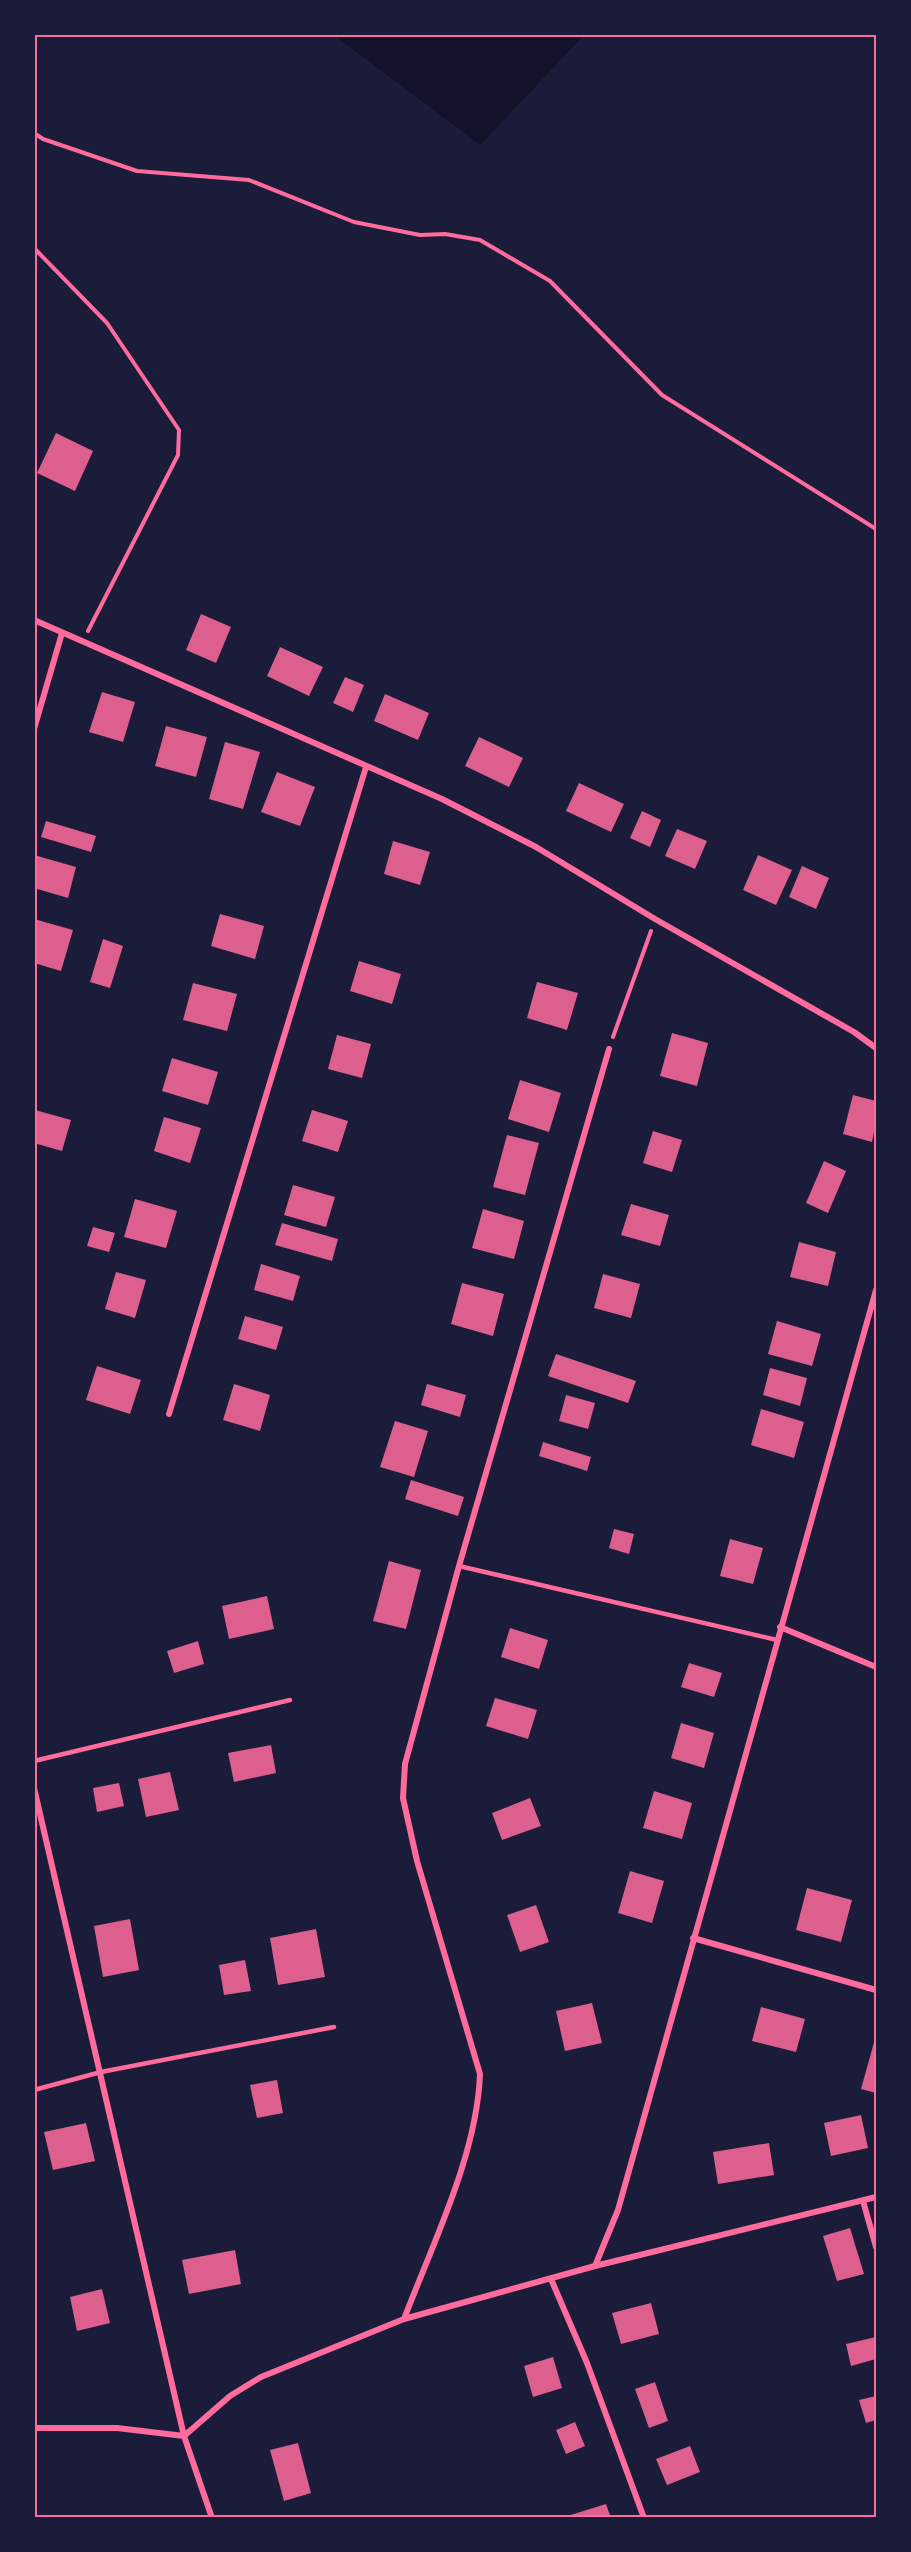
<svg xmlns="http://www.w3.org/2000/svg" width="911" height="2552" viewBox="0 0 911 2552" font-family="'Work Sans',sans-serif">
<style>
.water{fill:#12122b}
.building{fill:#dd5f8e}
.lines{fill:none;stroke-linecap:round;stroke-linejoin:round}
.path{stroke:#ff6b9d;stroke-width:4}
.service{stroke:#ff6b9d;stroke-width:4.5}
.minor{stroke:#ff6b9d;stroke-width:6}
.neatline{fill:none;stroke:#ff6b9d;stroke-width:2}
</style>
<rect width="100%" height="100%" fill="#1b1b3a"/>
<path class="water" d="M 334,35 L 334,34 L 584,35 L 480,145 Z"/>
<path class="building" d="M 56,433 L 93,451 L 75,491 L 37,473 Z
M 201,614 L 231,627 L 216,663 L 186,650 Z
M 280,647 L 323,667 L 309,696 L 267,676 Z
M 345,677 L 364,685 L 353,712 L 333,703 Z
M 102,692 L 135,702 L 123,742 L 89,732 Z
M 385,694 L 429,713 L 418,740 L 374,721 Z
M 166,726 L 207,737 L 196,777 L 155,766 Z
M 479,737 L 523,758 L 509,787 L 465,766 Z
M 225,742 L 260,752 L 243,809 L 209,799 Z
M 277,772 L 315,787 L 300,826 L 261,812 Z
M 579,783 L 624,804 L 611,832 L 566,811 Z
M 642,811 L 661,820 L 650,847 L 630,838 Z
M 46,821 L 96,836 L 91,852 L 41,837 Z
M 677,829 L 707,841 L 695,869 L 665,856 Z
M 393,841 L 430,852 L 420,885 L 384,874 Z
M 34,855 L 76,867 L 68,898 L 34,888 Z
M 758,855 L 792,870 L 776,905 L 743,890 Z
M 802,866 L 829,878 L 816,909 L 789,897 Z
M 220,914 L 264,926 L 255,959 L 211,946 Z
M 34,919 L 73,930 L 61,971 L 34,963 Z
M 103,939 L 123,946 L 110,988 L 90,982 Z
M 359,961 L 401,974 L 392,1004 L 350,991 Z
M 537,982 L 578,993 L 567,1030 L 527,1018 Z
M 193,983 L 237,994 L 227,1031 L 183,1020 Z
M 672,1033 L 708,1043 L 697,1086 L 660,1076 Z
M 337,1035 L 371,1044 L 362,1078 L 328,1069 Z
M 172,1058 L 218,1072 L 208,1105 L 162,1091 Z
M 520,1080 L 561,1093 L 549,1132 L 508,1119 Z
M 853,1095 L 876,1101 L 876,1122 L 872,1142 L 843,1134 Z
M 35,1110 L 71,1120 L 62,1151 L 34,1143 Z
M 312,1110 L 348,1121 L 338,1152 L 302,1141 Z
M 164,1117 L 201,1128 L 190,1163 L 154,1151 Z
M 653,1131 L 682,1140 L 672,1172 L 643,1163 Z
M 507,1135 L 539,1143 L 525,1195 L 493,1187 Z
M 824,1161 L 846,1171 L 828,1213 L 806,1203 Z
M 293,1185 L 335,1197 L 326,1227 L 284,1215 Z
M 135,1199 L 177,1211 L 166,1248 L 124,1237 Z
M 631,1204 L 669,1215 L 660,1246 L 621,1235 Z
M 483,1209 L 524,1221 L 514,1259 L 472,1248 Z
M 282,1223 L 338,1239 L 332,1261 L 275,1245 Z
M 93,1227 L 115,1233 L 109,1252 L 87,1246 Z
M 799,1242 L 836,1252 L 828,1286 L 790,1277 Z
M 261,1264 L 300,1276 L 293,1301 L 254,1290 Z
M 116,1272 L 146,1280 L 135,1318 L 105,1309 Z
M 603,1274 L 640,1284 L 631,1318 L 594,1308 Z
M 462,1283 L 504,1294 L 493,1336 L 451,1324 Z
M 245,1316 L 283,1327 L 276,1350 L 238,1339 Z
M 777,1321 L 821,1334 L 812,1366 L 768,1354 Z
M 556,1354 L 636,1381 L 628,1403 L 548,1376 Z
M 97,1366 L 141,1380 L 130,1414 L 86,1400 Z
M 770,1368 L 807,1378 L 800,1406 L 763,1395 Z
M 234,1384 L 270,1395 L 260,1431 L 223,1420 Z
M 427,1384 L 466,1395 L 460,1417 L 421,1405 Z
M 566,1395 L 595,1403 L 588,1429 L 559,1421 Z
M 761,1409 L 804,1422 L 794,1458 L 751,1445 Z
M 395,1421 L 428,1431 L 414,1477 L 380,1467 Z
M 543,1442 L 591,1457 L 587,1471 L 539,1456 Z
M 411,1480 L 464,1497 L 458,1516 L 405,1499 Z
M 614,1529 L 634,1534 L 629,1554 L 609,1548 Z
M 730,1539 L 763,1548 L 753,1584 L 720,1576 Z
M 389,1561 L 421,1570 L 406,1629 L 373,1621 Z
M 267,1596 L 274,1629 L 229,1639 L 222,1606 Z
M 510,1628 L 548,1640 L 539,1669 L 501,1657 Z
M 198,1641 L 204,1664 L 174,1673 L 167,1651 Z
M 689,1663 L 722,1673 L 714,1697 L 681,1687 Z
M 495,1698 L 537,1710 L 528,1739 L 486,1726 Z
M 681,1723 L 714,1733 L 704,1768 L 671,1758 Z
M 271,1745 L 276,1773 L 234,1782 L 228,1753 Z
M 170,1772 L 179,1810 L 146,1817 L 138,1779 Z
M 119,1783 L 124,1806 L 97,1812 L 93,1788 Z
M 654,1791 L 692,1803 L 682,1839 L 643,1828 Z
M 530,1798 L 541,1826 L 502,1840 L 492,1813 Z
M 630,1871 L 664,1881 L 652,1923 L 618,1913 Z
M 807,1888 L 852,1900 L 841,1942 L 796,1930 Z
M 536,1905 L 549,1942 L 520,1952 L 507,1915 Z
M 130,1919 L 139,1970 L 103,1977 L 94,1926 Z
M 316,1929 L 325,1977 L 278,1985 L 270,1938 Z
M 245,1960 L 251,1991 L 224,1995 L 219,1965 Z
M 592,2003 L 602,2043 L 565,2051 L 556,2011 Z
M 761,2007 L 805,2019 L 796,2052 L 752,2041 Z
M 876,2035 L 876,2093 L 861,2089 Z
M 277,2080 L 283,2113 L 257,2118 L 250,2085 Z
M 861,2115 L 868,2148 L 831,2156 L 824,2123 Z
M 86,2123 L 95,2161 L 53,2170 L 44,2132 Z
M 769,2143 L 774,2175 L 718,2184 L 713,2152 Z
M 850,2228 L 864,2274 L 837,2281 L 823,2236 Z
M 235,2250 L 241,2284 L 189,2294 L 182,2260 Z
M 102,2289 L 110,2323 L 77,2331 L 70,2297 Z
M 651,2303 L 659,2334 L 621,2344 L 612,2313 Z
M 876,2337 L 876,2359 L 851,2366 L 846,2344 Z
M 553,2357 L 562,2388 L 533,2397 L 524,2366 Z
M 655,2382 L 668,2421 L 649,2428 L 635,2389 Z
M 876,2396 L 876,2420 L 866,2423 L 859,2400 Z
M 575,2422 L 585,2446 L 566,2454 L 556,2430 Z
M 298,2443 L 311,2493 L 284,2501 L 270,2450 Z
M 690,2446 L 700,2472 L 667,2485 L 656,2459 Z
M 606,2504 L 611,2518 L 564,2518 L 564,2517 Z"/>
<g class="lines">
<path class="path" d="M 34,133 L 43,139 L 137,171 L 249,180 L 354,222 L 420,235 L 445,234 L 480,240 L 550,281 L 662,395 L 876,529
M 34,248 L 107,323 L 179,430 L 178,455 L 88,631
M 613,1037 L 651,931"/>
<path class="service" d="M 459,1566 L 777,1640
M 34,1761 L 290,1700
M 34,2090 L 101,2072 L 334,2027"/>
<path class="minor" d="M 34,620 L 442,799 L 536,847 L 655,919 L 854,1032 L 876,1048
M 34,729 L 62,633
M 169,1414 L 366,767
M 780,1627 L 876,1667
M 34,1788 L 184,2436 L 212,2518
M 693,1938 L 876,1990
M 863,2201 L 876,2247
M 595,2266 L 618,2210 L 876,1290
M 551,2279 L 587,2363 L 644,2518
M 404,2319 C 433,2243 477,2155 480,2074 L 417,1861 L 403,1798 L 405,1764 L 459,1566 L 609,1049
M 34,2428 L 117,2428 L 184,2436 L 230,2396 L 261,2377 L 404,2319 L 595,2266 L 876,2197"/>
</g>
<rect width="911" height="2552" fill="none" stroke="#1b1b3a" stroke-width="72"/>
<rect x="36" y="36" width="839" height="2480" class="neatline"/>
</svg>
